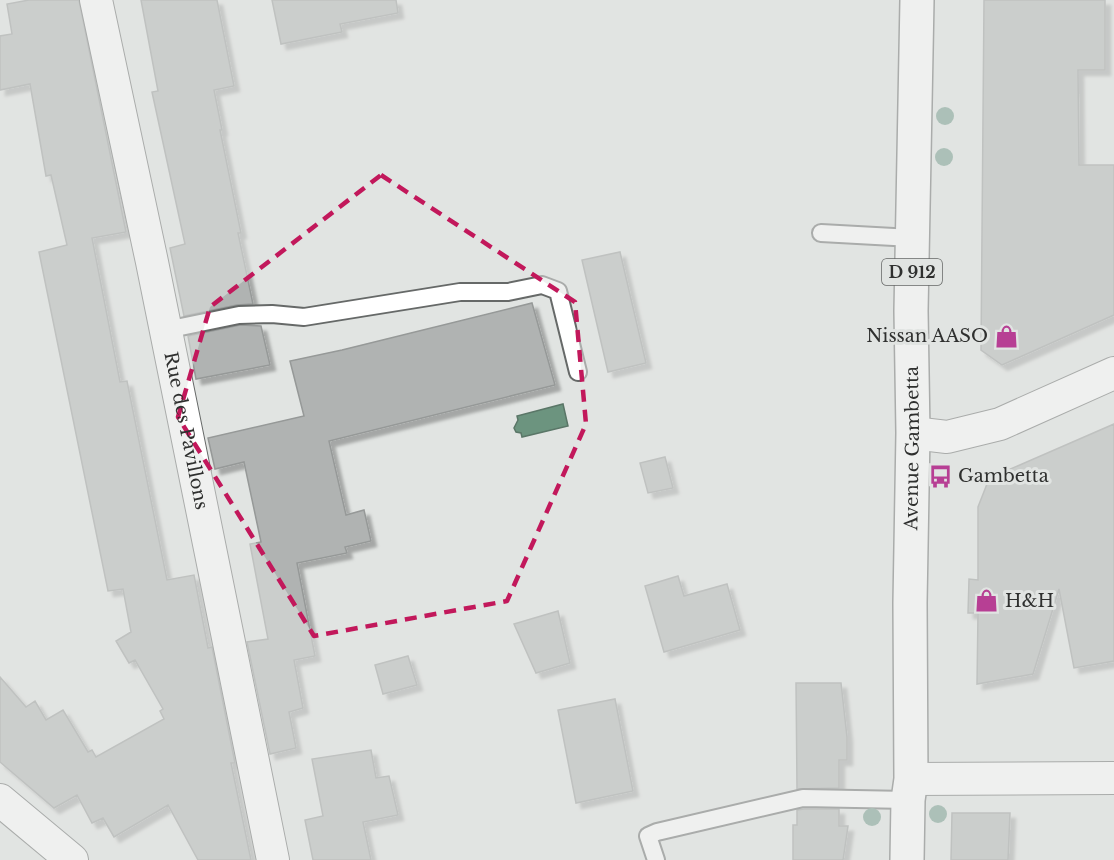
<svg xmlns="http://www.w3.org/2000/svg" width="1114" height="860" viewBox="0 0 1114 860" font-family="'Libre Baskerville',serif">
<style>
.water{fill:#6c947f;stroke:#5a7667;stroke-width:1.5}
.building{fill:#b0b3b2;stroke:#969998;stroke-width:1.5;filter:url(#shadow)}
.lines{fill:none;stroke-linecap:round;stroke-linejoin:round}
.lane-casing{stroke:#666968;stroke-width:20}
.street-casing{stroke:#666968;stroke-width:34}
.primary-casing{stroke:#666968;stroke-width:36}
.lane{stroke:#fff;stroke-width:16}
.street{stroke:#fff;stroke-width:32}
.primary{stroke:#fff;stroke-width:33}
.tree{fill:#6c9686}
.marked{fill:none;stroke:#c2185b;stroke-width:4.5;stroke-dasharray:12 8;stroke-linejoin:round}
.labels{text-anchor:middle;stroke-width:6;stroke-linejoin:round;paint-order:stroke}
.shield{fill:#e1e4e2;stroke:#646665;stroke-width:1.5}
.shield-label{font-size:16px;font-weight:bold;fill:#2f302f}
.poi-label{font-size:18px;fill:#2f302f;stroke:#e1e4e2;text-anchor:start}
.street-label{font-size:18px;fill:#2f302f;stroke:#e1e4e2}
</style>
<defs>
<filter id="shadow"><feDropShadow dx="5.5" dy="5.5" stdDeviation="1.5" flood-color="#0004"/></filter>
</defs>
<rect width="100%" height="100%" fill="#e1e4e2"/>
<path class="water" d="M 563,404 L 568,426 L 522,437 L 521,433 L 516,432 L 514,428 L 518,420 L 517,416 Z"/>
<path class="building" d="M 29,0 L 79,0 L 126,232 L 92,238 L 120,382 L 127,381 L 167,580 L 194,575 L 208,648 L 212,647 L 235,763 L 231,763 L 251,860 L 198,860 L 168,805 L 114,837 L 103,818 L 92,823 L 77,795 L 54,808 L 0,762 L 0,677 L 26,707 L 35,701 L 46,720 L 63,710 L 88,752 L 92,750 L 96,757 L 164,719 L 160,711 L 163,709 L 135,660 L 129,663 L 116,641 L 131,632 L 123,589 L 108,591 L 39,252 L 67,245 L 51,175 L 46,176 L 30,84 L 0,90 L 0,36 L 12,34 L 7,4 Z
M 141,0 L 217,0 L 234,86 L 214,90 L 222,130 L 220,130 L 241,233 L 238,233 L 253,304 L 237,305 L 184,316 L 170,248 L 185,244 L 152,92 L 158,91 Z
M 272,0 L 396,0 L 398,13 L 340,24 L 342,32 L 281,44 Z
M 984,0 L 1105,0 L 1105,70 L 1078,70 L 1079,165 L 1114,165 L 1114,315 L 1002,365 L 981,350 Z
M 620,252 L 646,363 L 608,372 L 582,260 Z
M 532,303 L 555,385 L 329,441 L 346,515 L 364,510 L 371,541 L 345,547 L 347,553 L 297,563 L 315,656 L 294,660 L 303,708 L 289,712 L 296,748 L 270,754 L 247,642 L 268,639 L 250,544 L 261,542 L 244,462 L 215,469 L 208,438 L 304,416 L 290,361 L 342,350 Z
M 240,325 L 261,326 L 270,365 L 196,379 L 188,336 Z
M 1114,424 L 1114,661 L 1074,668 L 1059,589 L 1033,674 L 977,684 L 978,613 L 968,613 L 969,579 L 978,580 L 978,507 L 987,484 L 999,474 Z
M 665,457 L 673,488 L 648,493 L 640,463 Z
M 678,576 L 684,596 L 727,584 L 740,630 L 664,652 L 645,586 Z
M 558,611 L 570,663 L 536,673 L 514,624 Z
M 408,656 L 417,685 L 383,694 L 375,665 Z
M 796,683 L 841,683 L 847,737 L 847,760 L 839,760 L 839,788 L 797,789 Z
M 615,699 L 633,791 L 576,803 L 558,710 Z
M 371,750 L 376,778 L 389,776 L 398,815 L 363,822 L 371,860 L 313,860 L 305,820 L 323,816 L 312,759 Z
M 804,809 L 839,809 L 839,826 L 848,826 L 843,860 L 793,860 L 793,825 L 797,825 L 797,810 Z
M 952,813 L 1010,813 L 1008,860 L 951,860 Z"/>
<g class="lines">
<defs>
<path id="lane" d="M 821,233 L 912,238
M 166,330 L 239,315 L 272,314 L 304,317 L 460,292 L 508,292 L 542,285 L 558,291 L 578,372
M 656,860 L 648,836 L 657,832 L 803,798 L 908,800"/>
<g id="street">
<path id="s1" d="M 96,0 L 152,262 L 273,860"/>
<path d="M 913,433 L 947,437 L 1000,424 L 1114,373"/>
<path d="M 911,779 L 1114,778"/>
<path d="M 0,800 L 72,860"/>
</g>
<g id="primary">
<path id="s2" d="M 907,860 L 908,800 L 911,779 L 910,603 L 913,433 L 911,311 L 917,0"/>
</g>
</defs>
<use href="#lane" class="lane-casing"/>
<use href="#street" class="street-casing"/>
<use href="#primary" class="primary-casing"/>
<use href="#lane" class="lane"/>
<use href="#street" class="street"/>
<use href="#primary" class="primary"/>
</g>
<g class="tree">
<circle cx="945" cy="116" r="9"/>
<circle cx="944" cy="157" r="9"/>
<circle cx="938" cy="814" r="9"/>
<circle cx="872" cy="817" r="9"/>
</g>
<path d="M0 0H1114V860H0ZM 381,175 L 575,302 L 586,424 L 507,601 L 314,636 L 178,417 L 210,307 Z" fill="#e1e4e2" fill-opacity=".55" fill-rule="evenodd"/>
<path class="marked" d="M 381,175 L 575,302 L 586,424 L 507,601 L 314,636 L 178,417 L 210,307 Z"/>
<defs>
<symbol id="shop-bare" viewBox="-9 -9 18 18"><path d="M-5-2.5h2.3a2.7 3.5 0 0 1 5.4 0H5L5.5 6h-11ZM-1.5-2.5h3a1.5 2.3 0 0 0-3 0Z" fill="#b73f94" stroke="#e1e4e2" stroke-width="2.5" paint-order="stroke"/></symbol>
<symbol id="bus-bare" viewBox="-9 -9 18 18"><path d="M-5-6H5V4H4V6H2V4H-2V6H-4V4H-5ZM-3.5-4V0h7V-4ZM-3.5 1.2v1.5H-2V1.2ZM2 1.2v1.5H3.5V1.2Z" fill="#b73f94" stroke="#e1e4e2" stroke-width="2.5" paint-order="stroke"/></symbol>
</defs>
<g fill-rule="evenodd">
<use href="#shop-bare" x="990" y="320" width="33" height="33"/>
<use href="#bus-bare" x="924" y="460" width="33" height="33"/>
<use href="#shop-bare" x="970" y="584" width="33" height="33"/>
</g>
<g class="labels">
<rect class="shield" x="882" y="259" width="60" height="26" rx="4.5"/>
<g class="shield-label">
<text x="912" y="278">D 912</text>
</g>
<g class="poi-label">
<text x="988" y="342" text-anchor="end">Nissan AASO</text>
<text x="958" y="482">Gambetta</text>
<text x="1005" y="607">H&amp;H</text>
</g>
<g class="street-label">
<text dy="6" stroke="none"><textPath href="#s1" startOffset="440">Rue des Pavillons</textPath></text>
<text dy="6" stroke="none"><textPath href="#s2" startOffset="412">Avenue Gambetta</textPath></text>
</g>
</g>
</svg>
